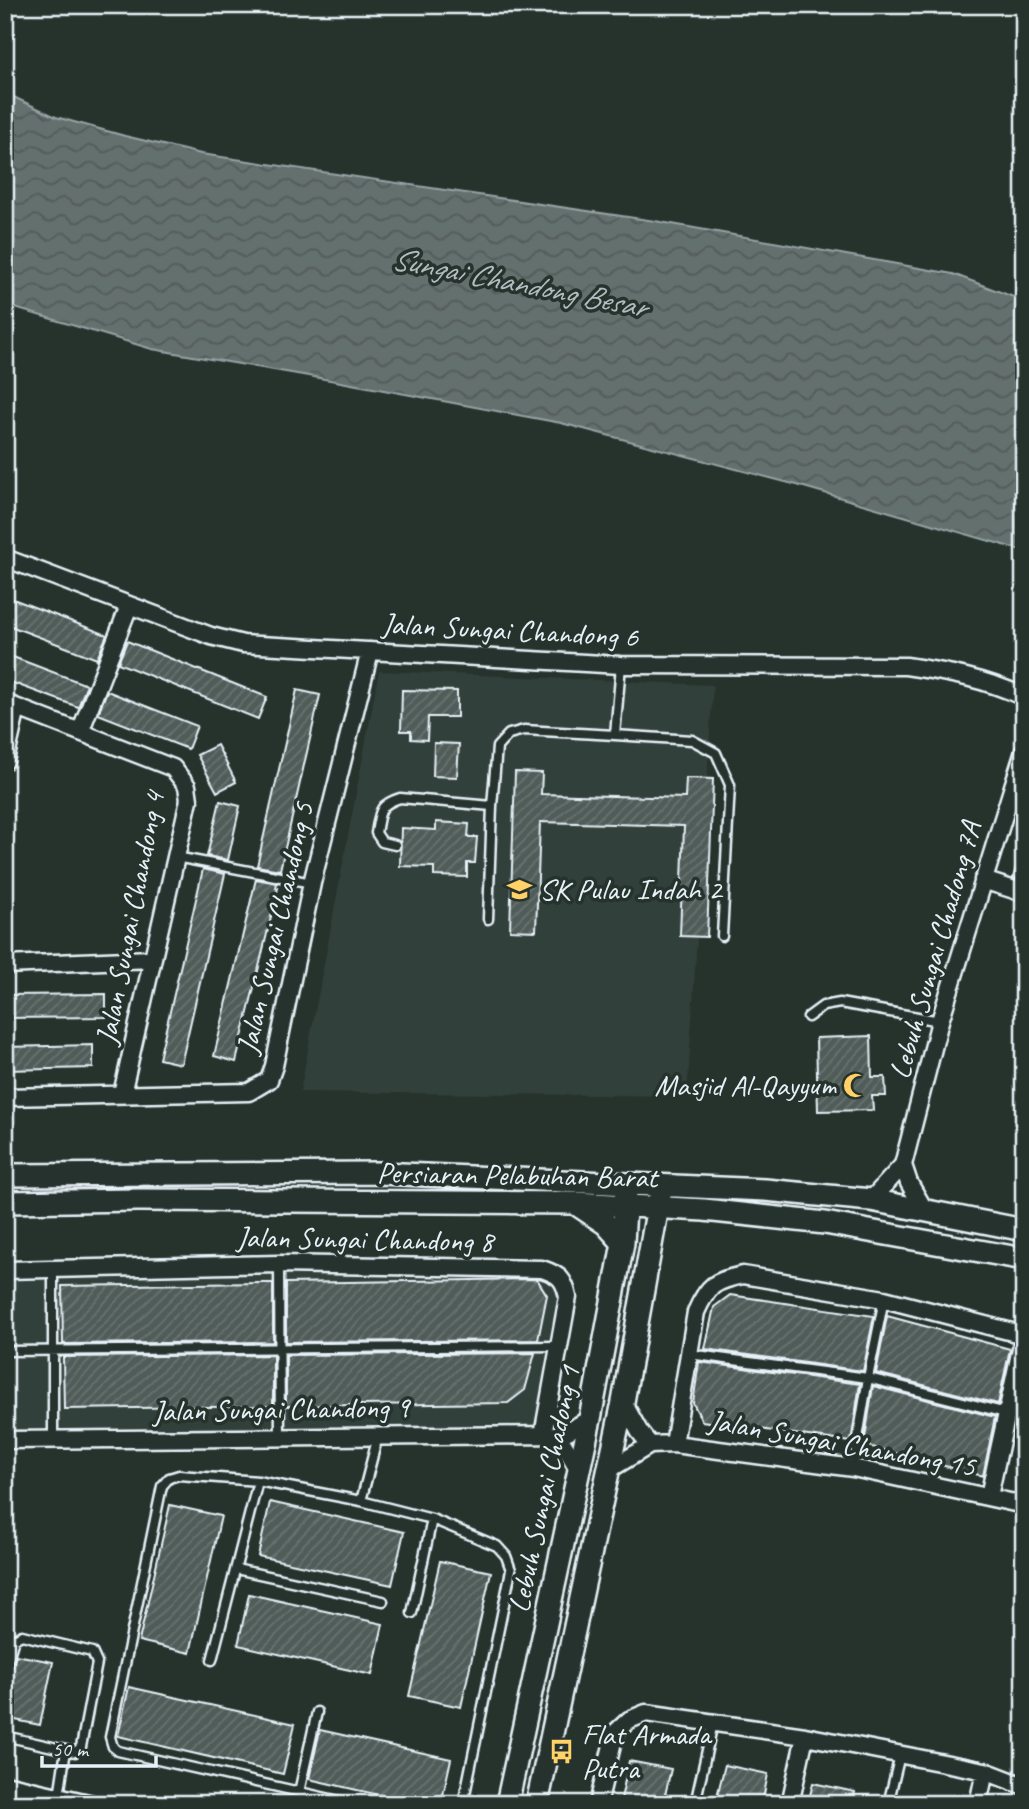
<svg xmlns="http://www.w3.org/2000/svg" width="1029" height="1809" viewBox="0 0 1029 1809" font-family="Caveat,sans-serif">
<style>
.built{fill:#333f3a}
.water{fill:url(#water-waves);stroke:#98a3a5;stroke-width:2}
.building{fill:url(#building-hatch);stroke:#e8f1f8;stroke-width:2}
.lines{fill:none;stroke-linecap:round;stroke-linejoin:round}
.service-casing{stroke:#e8f1f8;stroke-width:13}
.minor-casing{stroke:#e8f1f8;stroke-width:21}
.tertiary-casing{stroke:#e8f1f8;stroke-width:26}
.service{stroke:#26332d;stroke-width:8}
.minor{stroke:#26332d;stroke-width:16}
.tertiary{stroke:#26332d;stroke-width:21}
.labels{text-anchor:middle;stroke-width:7;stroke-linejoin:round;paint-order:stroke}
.street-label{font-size:30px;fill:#e8f1f8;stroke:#26332d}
.poi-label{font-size:30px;fill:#e8f1f8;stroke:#26332d;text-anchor:start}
.water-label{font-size:32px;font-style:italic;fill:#b3bdc0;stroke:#26332d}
</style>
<defs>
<pattern id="water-waves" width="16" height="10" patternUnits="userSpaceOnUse" patternTransform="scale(1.75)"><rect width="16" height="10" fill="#636f6d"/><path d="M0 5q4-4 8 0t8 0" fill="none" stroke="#535a5a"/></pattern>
<pattern id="building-hatch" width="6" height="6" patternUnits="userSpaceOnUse" patternTransform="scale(1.75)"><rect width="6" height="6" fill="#505c59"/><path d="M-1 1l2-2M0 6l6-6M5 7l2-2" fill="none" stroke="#697472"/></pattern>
</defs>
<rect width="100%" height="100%" fill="#26332d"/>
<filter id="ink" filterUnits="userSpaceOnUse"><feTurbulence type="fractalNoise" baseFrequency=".0143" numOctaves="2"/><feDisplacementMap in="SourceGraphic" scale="14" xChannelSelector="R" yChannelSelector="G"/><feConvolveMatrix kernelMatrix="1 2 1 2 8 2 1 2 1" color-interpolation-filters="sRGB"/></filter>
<g filter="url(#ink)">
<path class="built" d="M 379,671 L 713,685 L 687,1096 L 300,1092 Z
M 284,1270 L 539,1275 L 552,1278 L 558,1286 L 562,1298 L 539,1428 L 5,1434 L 5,1276 Z"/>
<path class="water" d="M 5,93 L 56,117 L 125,136 L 201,154 L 655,221 L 953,274 L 1024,301 L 1024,551 L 797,485 L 561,423 L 303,375 L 152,349 L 5,305 Z"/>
<path class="building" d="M 5,596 L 107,635 L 97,659 L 5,624 Z
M 127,641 L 267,697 L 258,719 L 118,663 Z
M 5,654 L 87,685 L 78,707 L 5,680 Z
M 297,690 L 320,695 L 280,870 L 257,866 Z
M 402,690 L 457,691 L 457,717 L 428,717 L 427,740 L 411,739 L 411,731 L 401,731 Z
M 107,691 L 197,726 L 188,749 L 98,714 Z
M 434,743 L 459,744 L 457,777 L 433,776 Z
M 217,745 L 236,782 L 217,792 L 197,755 Z
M 515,772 L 542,773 L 541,794 L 685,798 L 686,778 L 713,779 L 707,937 L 680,936 L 684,826 L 540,822 L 536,931 L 510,930 Z
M 220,801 L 240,806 L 228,860 L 207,856 Z
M 436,822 L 469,824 L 468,837 L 477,837 L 475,863 L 467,863 L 467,877 L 434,876 L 434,867 L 400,866 L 401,828 L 436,830 Z
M 1020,853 L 1024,853 L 1024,882 L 1013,878 Z
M 203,869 L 225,874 L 181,1064 L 159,1059 Z
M 256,879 L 277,883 L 276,888 L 278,888 L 236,1062 L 214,1056 Z
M 106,994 L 106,1017 L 5,1018 L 5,995 Z
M 871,1036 L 872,1077 L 885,1077 L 886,1096 L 872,1096 L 873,1110 L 818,1111 L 816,1038 Z
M 93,1045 L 93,1068 L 5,1070 L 5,1047 Z
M 537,1279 L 547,1295 L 538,1340 L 286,1342 L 286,1283 Z
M 261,1283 L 273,1283 L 273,1342 L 63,1344 L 62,1286 Z
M 730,1295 L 874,1316 L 863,1371 L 705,1349 L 714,1307 Z
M 887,1316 L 1010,1349 L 998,1404 L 876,1373 Z
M 535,1353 L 525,1390 L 508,1403 L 286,1406 L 286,1355 Z
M 273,1355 L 273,1406 L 64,1409 L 63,1357 Z
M 699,1362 L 860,1384 L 851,1442 L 702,1421 L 693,1403 Z
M 873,1386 L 995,1417 L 983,1476 L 864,1445 Z
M 270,1502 L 404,1532 L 392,1585 L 258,1556 Z
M 170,1505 L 221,1516 L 190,1653 L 139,1641 Z
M 440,1561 L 491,1572 L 461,1707 L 409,1696 Z
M 249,1594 L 383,1624 L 372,1675 L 238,1645 Z
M 16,1655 L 53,1662 L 40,1725 L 5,1718 L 5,1690 L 9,1674 L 11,1671 Z
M 129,1687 L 295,1724 L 283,1774 L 118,1736 Z
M 320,1730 L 451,1759 L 441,1804 L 418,1804 L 309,1779 Z
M 629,1761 L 671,1769 L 663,1804 L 620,1804 Z
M 725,1765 L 768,1774 L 762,1804 L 715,1804 Z
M 813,1783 L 855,1792 L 852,1804 L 808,1804 Z"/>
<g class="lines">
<defs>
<path id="service" d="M 615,735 L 692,740 L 716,753 L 730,785 L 722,936
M 395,845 L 382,842 L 376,833 C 380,812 378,805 400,798 L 492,806
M 176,857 L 312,883
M 488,919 L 492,806 L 497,747 L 509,734 L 524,730 L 615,735 L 621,665
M 808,1017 L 823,1006 L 840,1003 L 940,1021
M 279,1264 L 280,1437
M 53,1270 L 53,1439
M 5,1351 L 559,1346
M 689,1354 L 868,1378 L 1006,1413
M 853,1468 L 868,1378 L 884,1299
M 361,1501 L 378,1436
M 236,1569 L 383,1601
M 412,1613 L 432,1519
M 212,1660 L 258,1481
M 5,1669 L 14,1639 L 22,1635 L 92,1652 L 97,1663 L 81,1747 L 75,1752 L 66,1750 L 59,1796
M 5,1736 L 66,1750
M 299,1792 L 317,1712
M 353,1804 L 118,1751 L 113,1747 L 110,1737 L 162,1486 L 169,1478 L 179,1475 L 258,1481 L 361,1501 L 432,1519 L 497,1546 L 506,1556 L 511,1570 L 463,1804
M 695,1804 L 713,1723
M 888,1804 L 900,1755"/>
<path id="minor" d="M 5,558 L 211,636 L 243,644 L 621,665 L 906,666 C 947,672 986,679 1024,697
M 5,703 L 173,768 L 187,786 L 189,800 L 122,1094
M 80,732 L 129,606
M 5,761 L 17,708
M 983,880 L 1024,893
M 5,965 L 152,959
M 5,1097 L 249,1092 L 269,1080 L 274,1066 L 312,883 L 370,651
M 903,1165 L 909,1183 L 924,1209
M 871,1200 L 903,1165 L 940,1021 L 1024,751
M 5,1270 L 279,1264 L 542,1269 C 560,1275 564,1279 568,1297 L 543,1435
M 623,1402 L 639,1431 L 650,1445
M 558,1435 L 580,1472
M 5,1440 L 558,1435 L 568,1431 L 590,1419
M 674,1444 L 696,1312 C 708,1285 714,1281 743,1275 L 884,1299 L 1024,1335
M 607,1471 L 650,1445 L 674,1444 L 853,1468 L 1024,1505
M 989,1496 L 1024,1335
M 5,1784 L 93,1804
M 598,1804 L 615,1733 L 629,1720 L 646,1713 L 805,1736 L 985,1771 L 1024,1786
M 790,1804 L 805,1736
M 978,1804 L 985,1771"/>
<path id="tertiary" d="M 5,1175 L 379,1173 L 765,1190 L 871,1200 L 1024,1230
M 5,1202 L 138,1200 L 575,1203 L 704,1210 L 825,1223 L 1024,1259
M 576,1204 L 606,1224 L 623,1243
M 507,1804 L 590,1419 L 623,1243 L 626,1191
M 537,1804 L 623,1402 L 660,1195"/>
</defs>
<use href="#service" class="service-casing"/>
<use href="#minor" class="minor-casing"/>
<use href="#tertiary" class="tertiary-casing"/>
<use href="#service" class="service"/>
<use href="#minor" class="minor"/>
<use href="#tertiary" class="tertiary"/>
</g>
</g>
<defs>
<symbol id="school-bare" viewBox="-9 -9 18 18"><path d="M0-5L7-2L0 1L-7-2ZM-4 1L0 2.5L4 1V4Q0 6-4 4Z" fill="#ffd166" stroke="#26332d" stroke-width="2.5" paint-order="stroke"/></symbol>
<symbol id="mosque-bare" viewBox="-9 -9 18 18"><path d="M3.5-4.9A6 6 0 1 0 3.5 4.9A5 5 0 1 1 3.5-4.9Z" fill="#ffd166" stroke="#26332d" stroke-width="2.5" paint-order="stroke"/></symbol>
<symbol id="bus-bare" viewBox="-9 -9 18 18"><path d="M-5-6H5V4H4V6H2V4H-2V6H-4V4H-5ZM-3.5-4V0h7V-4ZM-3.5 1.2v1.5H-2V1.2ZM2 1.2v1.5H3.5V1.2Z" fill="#ffd166" stroke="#26332d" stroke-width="2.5" paint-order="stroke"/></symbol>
</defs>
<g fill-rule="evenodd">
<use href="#school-bare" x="502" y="872" width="35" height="35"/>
<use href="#mosque-bare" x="838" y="1068" width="35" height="35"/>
<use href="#bus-bare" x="544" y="1734" width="35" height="35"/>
</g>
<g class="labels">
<g class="street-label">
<text transform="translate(510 630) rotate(3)" y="10">Jalan Sungai Chandong 6</text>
<text transform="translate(130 918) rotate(-79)" y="10">Jalan Sungai Chandong 4</text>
<text transform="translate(275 928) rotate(-77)" y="10">Jalan Sungai Chandong 5</text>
<text transform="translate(935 950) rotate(-74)" y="10">Lebuh Sungai Chadong 7A</text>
<text transform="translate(517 1175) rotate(1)" y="10">Persiaran Pelabuhan Barat</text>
<text transform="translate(365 1239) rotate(1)" y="10">Jalan Sungai Chandong 8</text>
<text transform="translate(281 1409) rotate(-1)" y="10">Jalan Sungai Chandong 9</text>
<text transform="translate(842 1443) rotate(10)" y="10">Jalan Sungai Chandong 15</text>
<text transform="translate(544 1489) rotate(-78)" y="10">Lebuh Sungai Chadong 1</text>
</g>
<g class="poi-label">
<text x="539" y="899">SK Pulau Indah 2</text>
<text x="836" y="1095" text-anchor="end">Masjid Al-Qayyum</text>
<text x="582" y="1744">Flat Armada<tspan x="582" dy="34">Putra</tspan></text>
</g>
<g class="water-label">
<text transform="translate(519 282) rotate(11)" y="11">Sungai Chandong Besar</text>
</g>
</g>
<rect width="1029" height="1809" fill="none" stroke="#26332d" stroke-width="28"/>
<rect x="14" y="14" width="1001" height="1781" fill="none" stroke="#e8f1f8" stroke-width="2.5" filter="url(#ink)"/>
<path d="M42 1756v10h114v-10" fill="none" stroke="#e8f1f8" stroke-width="3.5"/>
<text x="52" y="1756" font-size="21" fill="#e8f1f8" stroke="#26332d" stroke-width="5" paint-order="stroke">50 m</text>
</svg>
